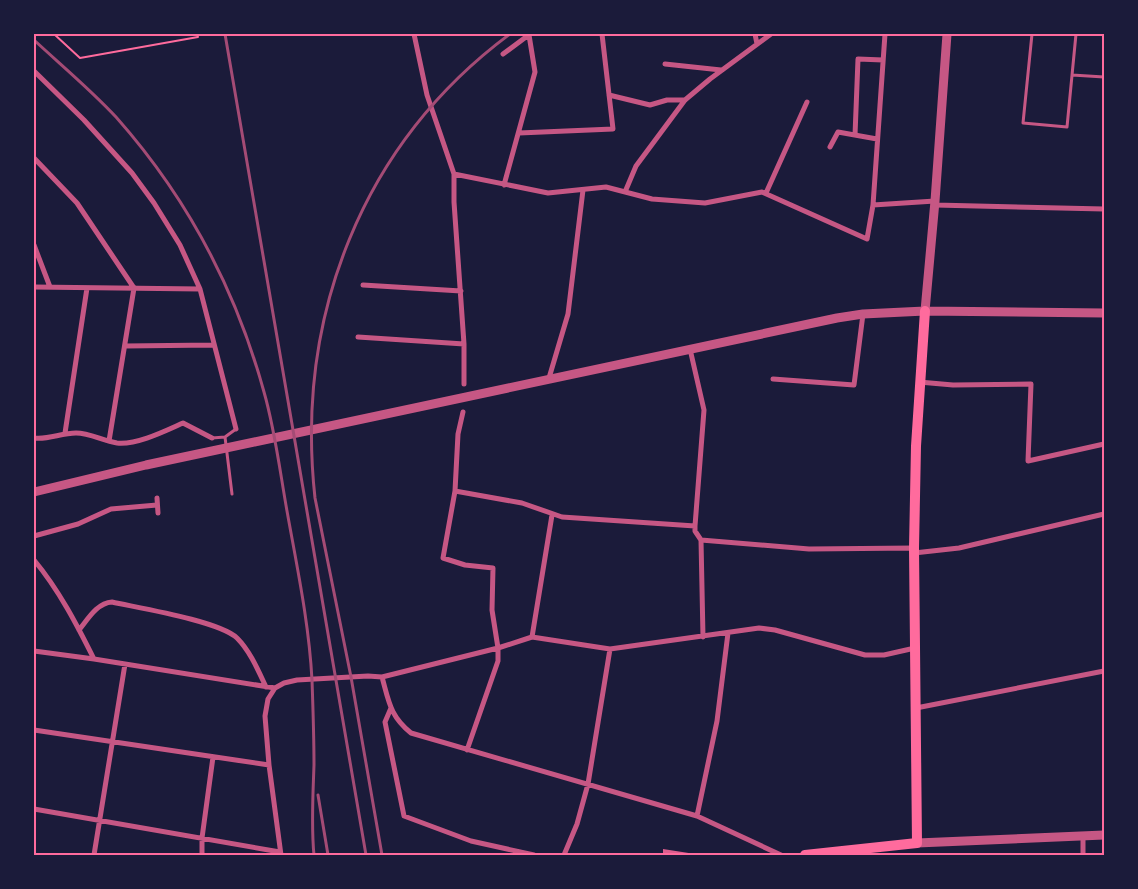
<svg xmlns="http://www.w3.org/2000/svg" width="1138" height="889" viewBox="0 0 1138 889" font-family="Rubik,sans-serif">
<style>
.building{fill:#dd5f8e}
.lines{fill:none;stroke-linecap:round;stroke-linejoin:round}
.path{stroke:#ff6b9d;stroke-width:2}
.service{stroke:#c65784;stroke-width:3}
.minor{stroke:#c65784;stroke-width:5}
.tertiary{stroke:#c65784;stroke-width:9}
.secondary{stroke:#ff6b9d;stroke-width:10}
.rail{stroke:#a44b75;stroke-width:3}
.neatline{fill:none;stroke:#ff6b9d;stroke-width:2}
</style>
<rect width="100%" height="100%" fill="#1b1b3a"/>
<path class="building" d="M 663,849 L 695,854 L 695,855 L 659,855 L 660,853 L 663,853 Z"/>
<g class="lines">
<path class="path" d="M 54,34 L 80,58 L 198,37 L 197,34"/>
<path class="service" d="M 1032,34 L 1023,123 L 1067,127 L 1076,34
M 1072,75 L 1104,77
M 225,437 L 232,494
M 212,438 L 225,437 L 236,429"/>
<path class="minor" d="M 414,34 L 427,95 L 454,174 L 454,202 L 464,344 L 464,384
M 755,34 L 757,44
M 503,54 L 530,34
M 665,64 L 721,70
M 34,71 L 84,120 L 132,173 L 154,203 L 180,245 L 200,289 L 236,429
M 609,95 L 650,105 L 667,100 L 685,100
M 519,133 L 613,129 L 602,34
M 855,135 L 858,59 L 883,60
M 830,147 L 838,132 L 877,139
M 34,158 L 77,203 L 134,288 L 109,441
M 454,174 L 548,193 L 606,187 L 652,199 L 705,203 L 762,192 L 867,239 L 873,205 L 885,34
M 504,185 L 535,72 L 529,35
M 625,192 L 636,166 L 685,100 L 710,79 L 771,34
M 766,193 L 807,102
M 873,205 L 935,201
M 935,205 L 1104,209
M 34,245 L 50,287
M 363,285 L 461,291
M 34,287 L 200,289
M 358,337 L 464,344
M 125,346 L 213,345
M 690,349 L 704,410 L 695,526 L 695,531 L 701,540 L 703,637
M 549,378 L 568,314 L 583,190
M 773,379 L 854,385 L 863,314
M 919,382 L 953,385 L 1031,384 L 1028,461 L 1104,444
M 463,412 L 458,434 L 455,491 L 443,558 L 465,565 L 493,568 L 492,610 L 498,648 L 498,661 L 467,750
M 65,433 L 87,288
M 34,438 C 48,440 61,433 76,433 C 90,433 103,441 117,443 C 137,445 165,431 183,423 L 212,438
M 455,491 L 522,503 L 562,517 L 695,526
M 157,498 L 158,513
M 34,536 L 78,524 L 111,509 L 157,505
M 701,540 L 809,549 L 914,548
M 914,553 L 959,548 L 1104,514
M 34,560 C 59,590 77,625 94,659
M 79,630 C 88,619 97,603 112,602 C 139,608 219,621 237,638 C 250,651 258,670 266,687
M 532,637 L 552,515
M 34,651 L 94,659 L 275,688 L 284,683 L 297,680 L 368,676 L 382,677 L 498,648 L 532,637 L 610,649 L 759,628 L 775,630 L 865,655 L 884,655 L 915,648
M 382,677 C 389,702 390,716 411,733 L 697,816 L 781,855
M 275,688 L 268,699 L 265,716 L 269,765 L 281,855
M 391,708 L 385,722 L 404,816 L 471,841 L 534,855
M 916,708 L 1104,671
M 34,730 L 269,765
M 34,809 L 280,852
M 697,816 L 717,721 L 728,633
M 94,855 L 125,664
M 202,855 L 202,838 L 213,757
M 564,855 L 577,824 L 588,784 L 610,649
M 1083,855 L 1083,836"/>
<path class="tertiary" d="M 925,311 L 935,201 L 947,34
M 34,492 L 146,465 L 837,318 L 863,314 L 925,311 L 1104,313
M 917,843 L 1104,835"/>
<path class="secondary" d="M 805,855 L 917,843 L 914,548 L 916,446 L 925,311"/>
<path class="rail" d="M 225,34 L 366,855
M 34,40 C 61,65 91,90 116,117 C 186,196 236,290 264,392 C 275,430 280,472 287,511 C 297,567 309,623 312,680 C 313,708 314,737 314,765 C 313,795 311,826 314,855
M 318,795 L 328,855
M 382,855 L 351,677 L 315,498 C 295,316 362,144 510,34"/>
</g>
<rect width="1138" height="889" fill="none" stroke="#1b1b3a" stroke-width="70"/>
<rect x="35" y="35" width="1068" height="819" class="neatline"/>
</svg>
